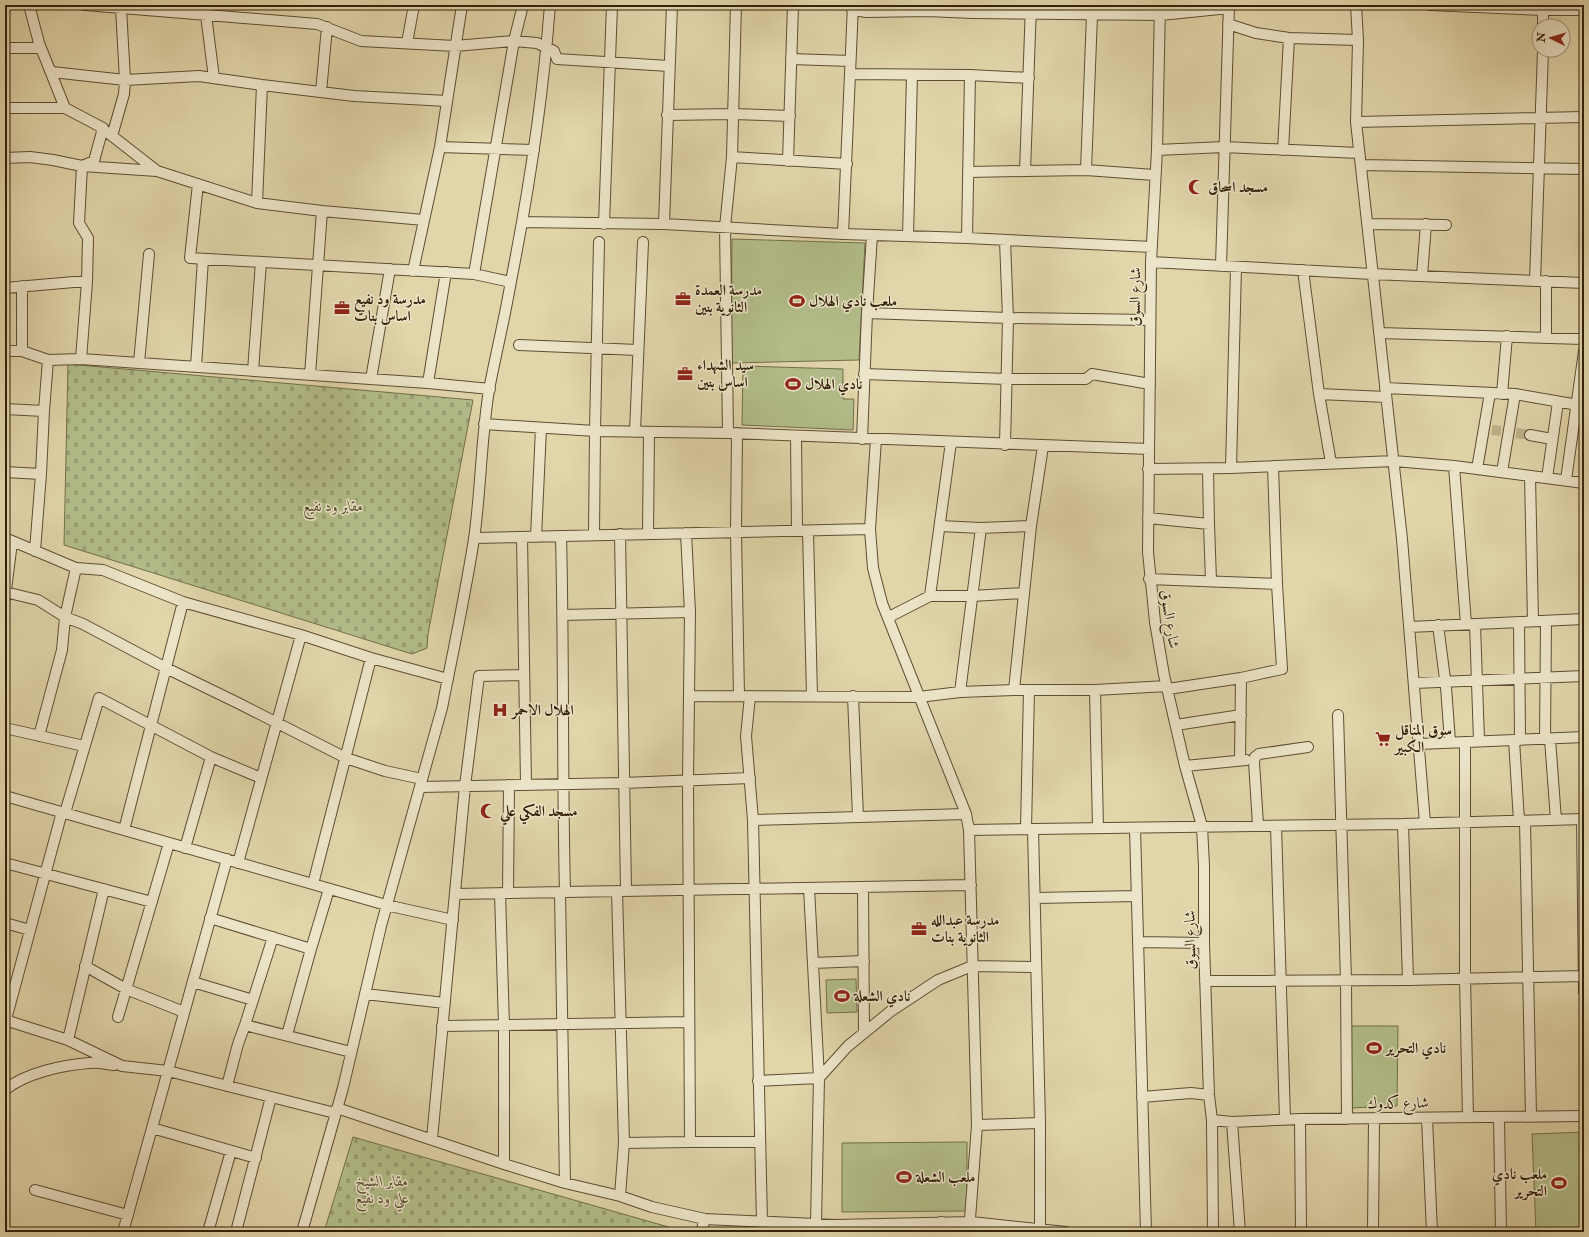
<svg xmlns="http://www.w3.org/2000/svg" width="1589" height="1237" viewBox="0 0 1589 1237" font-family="'IM FELL Double Pica',Amiri,serif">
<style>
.cemetery{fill:url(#cemetery-stones);stroke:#726f4a}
.garden{fill:#b2bd89;stroke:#726f4a}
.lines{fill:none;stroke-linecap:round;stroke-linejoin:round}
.minor-tunnel{stroke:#beb18a;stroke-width:10;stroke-dasharray:10 5;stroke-linecap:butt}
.minor-casing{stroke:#5e4e32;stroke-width:12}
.minor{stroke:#ece4c8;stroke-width:10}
.labels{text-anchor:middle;stroke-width:3;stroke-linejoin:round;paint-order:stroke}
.poi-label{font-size:15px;font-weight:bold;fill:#32210a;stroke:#ece4c8;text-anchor:start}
.street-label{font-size:15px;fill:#32210a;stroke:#ece4c8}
.park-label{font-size:15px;font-style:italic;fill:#52482a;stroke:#ece4c8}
</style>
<defs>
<pattern id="cemetery-stones" width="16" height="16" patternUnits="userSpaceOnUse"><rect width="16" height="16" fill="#b2bd89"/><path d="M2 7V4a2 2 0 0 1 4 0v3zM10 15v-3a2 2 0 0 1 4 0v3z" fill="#9aa275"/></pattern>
</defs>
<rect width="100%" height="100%" fill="#e1d5aa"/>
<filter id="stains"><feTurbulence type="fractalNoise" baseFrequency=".005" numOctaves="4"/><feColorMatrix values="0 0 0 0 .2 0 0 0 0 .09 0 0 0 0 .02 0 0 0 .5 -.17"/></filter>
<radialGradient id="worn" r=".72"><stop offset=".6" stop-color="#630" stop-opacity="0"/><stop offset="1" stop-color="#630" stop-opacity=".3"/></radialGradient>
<path class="cemetery" d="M 68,364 L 473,400 L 428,634 L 427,648 L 412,654 L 64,545 Z
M 353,1137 L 686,1232 L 324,1232 Z"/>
<path class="garden" d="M 732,239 L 865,243 L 859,360 L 731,363 Z
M 743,366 L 843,369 L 843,399 L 854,399 L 853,430 L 742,425 Z
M 856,979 L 857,1012 L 827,1013 L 826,980 Z
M 1351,1026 L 1398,1026 L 1397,1106 L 1351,1108 Z
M 1584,1132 L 1584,1232 L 1536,1232 L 1532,1134 Z
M 967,1142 L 967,1211 L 842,1212 L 842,1143 Z"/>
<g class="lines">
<path class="minor-tunnel" d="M 1492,430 L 1501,431
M 1516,433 L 1530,435"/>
<defs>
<path id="minor" d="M 29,5 L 39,43 L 65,108
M 85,5 L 317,24 L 361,41 L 455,46 L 514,41 L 537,43 L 554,51 L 557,59 L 669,66
M 973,5 L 973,13 L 1161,15 L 1229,8
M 1031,5 L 1025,171 L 1086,170 L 1154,175
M 1160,5 L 1157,150 L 1151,262 L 1148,552 L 1155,622 L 1164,675 L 1185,766 L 1202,826 L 1204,866 L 1204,943 L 1209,1095 L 1212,1120 L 1213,1232
M 1356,5 L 1358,40 L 1356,122 L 1402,539 L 1425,823
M 1430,5 L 1543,10 L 1584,10
M 852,10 L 867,12 L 927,11 L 973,13
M 206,15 L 214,78
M 1228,24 L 1256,33 L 1289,38 L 1358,40
M 1543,26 L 1543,10
M 407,43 L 414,5
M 5,48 L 41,48
M 791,59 L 850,61
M 52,72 L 125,80 L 199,76 L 262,85 L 354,96 L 447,101
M 850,74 L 970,75 L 1029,78
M 321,92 L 327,27
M 5,108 L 65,108 L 103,128 L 94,161 L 82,166 L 79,223 L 88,238 L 87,282 L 81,359
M 667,115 L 733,114 L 790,116
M 1356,122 L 1584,117
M 107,132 L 157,171
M 112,136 L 124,94 L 125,80 L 121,8
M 440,147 L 534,150
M 1157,150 L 1224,147 L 1359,153
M 1283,150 L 1289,38
M 732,157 L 847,164
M 5,158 L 30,157 L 53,160 L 82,166 L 157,171 L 257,203 L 322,211 L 424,220
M 788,161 L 793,5
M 1361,165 L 1584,169
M 1086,170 L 1092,15
M 968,172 L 1025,171
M 198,184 L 190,258 L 474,274 L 511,282
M 257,203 L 262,85
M 522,222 L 664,224 L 843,234 L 967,238 L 1152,247
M 604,224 L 612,5
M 664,224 L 672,5
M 1367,224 L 1446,225
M 843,234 L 853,5
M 908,236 L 912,75
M 967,238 L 970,75
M 1151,262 L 1372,274 L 1584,283
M 1221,266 L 1229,5
M 1303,270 L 1319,394 L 1331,463
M 413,271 L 440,147 L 462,5
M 474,274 L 514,41 L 523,5
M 1422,276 L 1426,224
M 1535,281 L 1543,50
M 1546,281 L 1546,337
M 5,288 L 74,282 L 87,282
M 867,313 L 1008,318 L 1150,320
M 1379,333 L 1584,339
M 519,345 L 638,350
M 5,351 L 22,351 L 48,360 L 81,359 L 428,383 L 490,389
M 22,351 L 22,286
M 139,363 L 149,254
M 196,367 L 203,259
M 253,371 L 261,262
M 864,374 L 1007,379 L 1086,379 L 1092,374 L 1150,384
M 310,375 L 322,211
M 371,379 L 390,269
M 428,383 L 446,272
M 1385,388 L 1515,394 L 1584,406
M 1319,394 L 1386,397
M 1502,394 L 1507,336
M 5,409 L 44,411 L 48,360
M 484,424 L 595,431 L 728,433 L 1149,449
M 635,432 L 643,242
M 728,433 L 725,227 L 732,157 L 736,5
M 737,433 L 736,532 L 739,696
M 1530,435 L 1552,439
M 796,436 L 797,531
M 862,439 L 867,313 L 872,235
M 876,439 L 870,529 L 873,568 L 882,603 L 966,814 L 969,830 L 977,1125 L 969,1232
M 1005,445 L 1008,318 L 1005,240
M 1454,466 L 1466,624
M 1231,468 L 1236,267
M 1148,469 L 1231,468 L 1394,461 L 1454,466 L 1584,483
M 1208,469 L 1209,524 L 1211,581
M 1477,469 L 1490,393
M 5,472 L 41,474 L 44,411
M 1502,472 L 1515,394
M 1530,476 L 1533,621
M 1547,478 L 1558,402
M 1566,480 L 1584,351
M 1148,518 L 1209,524
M 940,526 L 981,528 L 1031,526
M 808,531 L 812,696
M 686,533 L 690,612 L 688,781 L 690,1142
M 620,534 L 626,890
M 648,534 L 649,432
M 594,535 L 595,431 L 599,242
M 561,536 C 564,654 562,773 565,892
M 522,537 L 526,784
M 536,537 L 541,428
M 5,538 L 76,568 L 103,570 L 183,602 L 301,635 L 371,658 L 448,679
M 474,538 L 870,529
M 35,551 L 41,474
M 76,568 L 65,617 L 83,624 L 166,668 L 240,704 L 346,758 L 385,771 L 422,779
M 1149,579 L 1277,584 L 1273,466
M 5,592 L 38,600 L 65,617 L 62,650 L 39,736
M 930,596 L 951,442
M 5,598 L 12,542
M 563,615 L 690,612
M 889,617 L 930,596 L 972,596 L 1024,593
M 1519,622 L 1520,740
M 1475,624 L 1479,741
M 1438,625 L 1446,687 L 1450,742
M 1409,627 L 1584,619
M 1414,683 L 1584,676
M 1168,689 L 1241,678 L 1282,669 L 1277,584
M 1014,690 L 1031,526 L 1043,446
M 1095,690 L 1098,828
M 960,692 L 981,528
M 689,696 L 919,697 L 960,692 L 1014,690 L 1095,690 L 1167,686
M 750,696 L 746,736 L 753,820 L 762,1222
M 853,696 L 858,817
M 1338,715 L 1346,980 L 1347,1119
M 1176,725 L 1241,715
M 5,728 L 84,746
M 1545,739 L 1546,621
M 1550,739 L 1556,820
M 1514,740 L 1519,821
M 1465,742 L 1465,977 L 1468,1117
M 1419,744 L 1584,737
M 1240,760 L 1241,678
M 1185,766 L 1246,760
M 420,787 L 623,783 L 750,778
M 5,796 L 386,905 L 453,920
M 65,813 L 99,698 L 211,757 L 261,778
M 1582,819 L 1584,992
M 753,820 L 966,814
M 1525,821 L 1531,1116
M 1403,824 L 1408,980
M 1258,825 L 1254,762 L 1255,757 L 1259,754 L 1308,747
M 1276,826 L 1285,1119
M 1135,828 L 1146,1232
M 1026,829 L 1029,690
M 1033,829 L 1040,1123 L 1040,1228
M 124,830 L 183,602
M 969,830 L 1403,824 L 1584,819
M 185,848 L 211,757
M 5,863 L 152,902
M 238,863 L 301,635
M 313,884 L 371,658
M 863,887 L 864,1033
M 809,888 L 819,1078 L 816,1224
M 617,891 L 624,1143 L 620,1196
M 560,892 L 565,1183
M 500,893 L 504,1025 L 504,1164
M 508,893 L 509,785
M 455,894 L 971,885
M 1035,898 L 1137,896
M 210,918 L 311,949
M 5,923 L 30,930
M 1138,942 L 1204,943
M 813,963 L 864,961
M 85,966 L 126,989 L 184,1012
M 1205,981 L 1408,980 L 1584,976
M 193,982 L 253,1000
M 365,994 L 445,1003
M 118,1017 L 169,843
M 5,1020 L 68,1040 L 122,1066 L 168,1071 L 335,1113
M 5,1023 L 62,812
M 245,1025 L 273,937
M 442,1026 L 689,1022
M 287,1035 L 311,949 L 329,889
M 68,1040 L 104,889
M 758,1081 L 819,1078 L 848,1046 L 891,1011 L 938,980 L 972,966 L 1036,967
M 227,1086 L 238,1044 L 245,1025 L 351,1052
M 5,1090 C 25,1073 63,1065 89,1063 C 97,1062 106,1064 114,1065
M 1142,1097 L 1191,1093 L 1209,1095
M 337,1108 L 504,1164 L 565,1183 L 620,1196 L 652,1207 L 705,1219 L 836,1225 L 971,1222 L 1066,1232
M 1499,1117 L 1501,1232
M 1427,1118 L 1432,1232
M 1300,1119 L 1301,1232
M 1212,1120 L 1232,1122 L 1300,1119 L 1584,1116
M 1232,1122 L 1240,1232
M 977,1125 L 1040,1123
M 152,1128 L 256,1158
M 432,1139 L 465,786 L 479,676 L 524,675
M 624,1143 L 690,1142 L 759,1142
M 35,1190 L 128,1215
M 123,1232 L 227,859
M 208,1232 L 231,1151
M 236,1232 L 271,1097
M 302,1232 L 343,1088 L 381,926 L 442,708 C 453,652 465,596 474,539 C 481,490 481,439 489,390 C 496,353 505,317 511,281 C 529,190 543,98 550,5
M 701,1232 L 705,1219
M 929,1232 L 941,1222
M 1373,1232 L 1374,1119"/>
</defs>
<use href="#minor" class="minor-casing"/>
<use href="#minor" class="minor"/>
</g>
<defs>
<symbol id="mosque-bare" viewBox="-9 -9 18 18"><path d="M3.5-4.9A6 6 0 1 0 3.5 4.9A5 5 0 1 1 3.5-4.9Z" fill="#8f2418" stroke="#ece4c8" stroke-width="2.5" paint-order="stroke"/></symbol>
<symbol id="office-bare" viewBox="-9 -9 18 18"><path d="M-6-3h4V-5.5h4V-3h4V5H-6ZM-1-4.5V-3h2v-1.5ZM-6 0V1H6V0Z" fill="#8f2418" stroke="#ece4c8" stroke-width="2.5" paint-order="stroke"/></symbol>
<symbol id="stadium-bare" viewBox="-9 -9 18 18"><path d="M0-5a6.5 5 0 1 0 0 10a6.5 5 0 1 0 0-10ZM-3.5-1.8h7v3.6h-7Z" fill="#8f2418" stroke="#ece4c8" stroke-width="2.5" paint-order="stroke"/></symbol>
<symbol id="hospital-bare" viewBox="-9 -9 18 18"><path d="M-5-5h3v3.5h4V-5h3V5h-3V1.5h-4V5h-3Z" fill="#8f2418" stroke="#ece4c8" stroke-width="2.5" paint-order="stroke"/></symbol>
<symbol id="supermarket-bare" viewBox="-9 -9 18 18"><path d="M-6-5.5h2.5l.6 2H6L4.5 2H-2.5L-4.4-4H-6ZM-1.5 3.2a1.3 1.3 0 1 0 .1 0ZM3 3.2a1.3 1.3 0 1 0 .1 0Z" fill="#8f2418" stroke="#ece4c8" stroke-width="2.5" paint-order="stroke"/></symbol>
</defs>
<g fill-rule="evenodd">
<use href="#mosque-bare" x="1185" y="176" width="22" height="22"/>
<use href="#office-bare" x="672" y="288" width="22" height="22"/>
<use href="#stadium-bare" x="786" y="290" width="22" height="22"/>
<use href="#office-bare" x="331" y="297" width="22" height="22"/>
<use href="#office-bare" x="674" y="363" width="22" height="22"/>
<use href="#stadium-bare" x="782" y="373" width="22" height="22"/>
<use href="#hospital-bare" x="489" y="699" width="22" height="22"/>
<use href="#supermarket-bare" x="1372" y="728" width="22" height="22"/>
<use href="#mosque-bare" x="477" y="800" width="22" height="22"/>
<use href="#office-bare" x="908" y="918" width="22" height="22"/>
<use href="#stadium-bare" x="831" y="985" width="22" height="22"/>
<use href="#stadium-bare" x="1363" y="1037" width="22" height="22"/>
<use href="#stadium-bare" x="893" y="1166" width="22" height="22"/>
<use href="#stadium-bare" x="1548" y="1172" width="22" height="22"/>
</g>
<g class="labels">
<g class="poi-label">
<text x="1208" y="192">مسجد اسحاق</text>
<text x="695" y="295">مدرسة العمدة<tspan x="695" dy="17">الثانوية بنين</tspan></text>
<text x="354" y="304">مدرسة ود نفيع<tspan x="354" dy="17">اساس بنات</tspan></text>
<text x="809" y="306">ملعب نادي الهلال</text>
<text x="697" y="370">سيد الشهداء<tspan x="697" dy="17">اساس بنين</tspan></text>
<text x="805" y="389">نادي الهلال</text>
<text x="512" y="715">الهلال الاحمر</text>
<text x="1395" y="735">سوق المناقل<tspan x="1395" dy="17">الكبير</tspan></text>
<text x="500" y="816">مسجد الفكي علي</text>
<text x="931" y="925">مدرسة عبدالله<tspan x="931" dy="17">الثانوية بنات</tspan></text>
<text x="854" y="1001">نادي الشعلة</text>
<text x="1386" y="1053">نادي التحرير</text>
<text x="1547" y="1179" text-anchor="end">ملعب نادي<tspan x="1547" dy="17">التحرير</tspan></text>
<text x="916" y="1182">ملعب الشعلة</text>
</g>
<g class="street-label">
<text transform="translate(1135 297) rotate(-89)" y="5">شارع السوق</text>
<text transform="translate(1170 619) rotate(81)" y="5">شارع السوق</text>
<text transform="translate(1190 940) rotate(-91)" y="5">شارع السوق</text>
<text transform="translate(1398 1103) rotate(-1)" y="5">شارع كدوك</text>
</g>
<g class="park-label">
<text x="333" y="511">مقابر ود نفيع</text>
<text x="382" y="1186">مقابر الشيخ<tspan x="382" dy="17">علي ود نفيع</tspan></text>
</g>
</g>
<rect width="1589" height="1237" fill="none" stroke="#e1d5aa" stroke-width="20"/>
<rect x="6" y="6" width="1577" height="1225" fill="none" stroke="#32210a" stroke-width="2"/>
<rect x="10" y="10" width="1569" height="1217" fill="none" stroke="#32210a"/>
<g transform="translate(1551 38) rotate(275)"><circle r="19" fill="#ece4c8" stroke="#a2967c"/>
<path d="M0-3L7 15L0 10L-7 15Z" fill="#8f2418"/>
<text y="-6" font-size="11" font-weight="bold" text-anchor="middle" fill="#32210a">N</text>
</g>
<rect width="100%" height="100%" filter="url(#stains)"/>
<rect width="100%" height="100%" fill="url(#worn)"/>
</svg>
